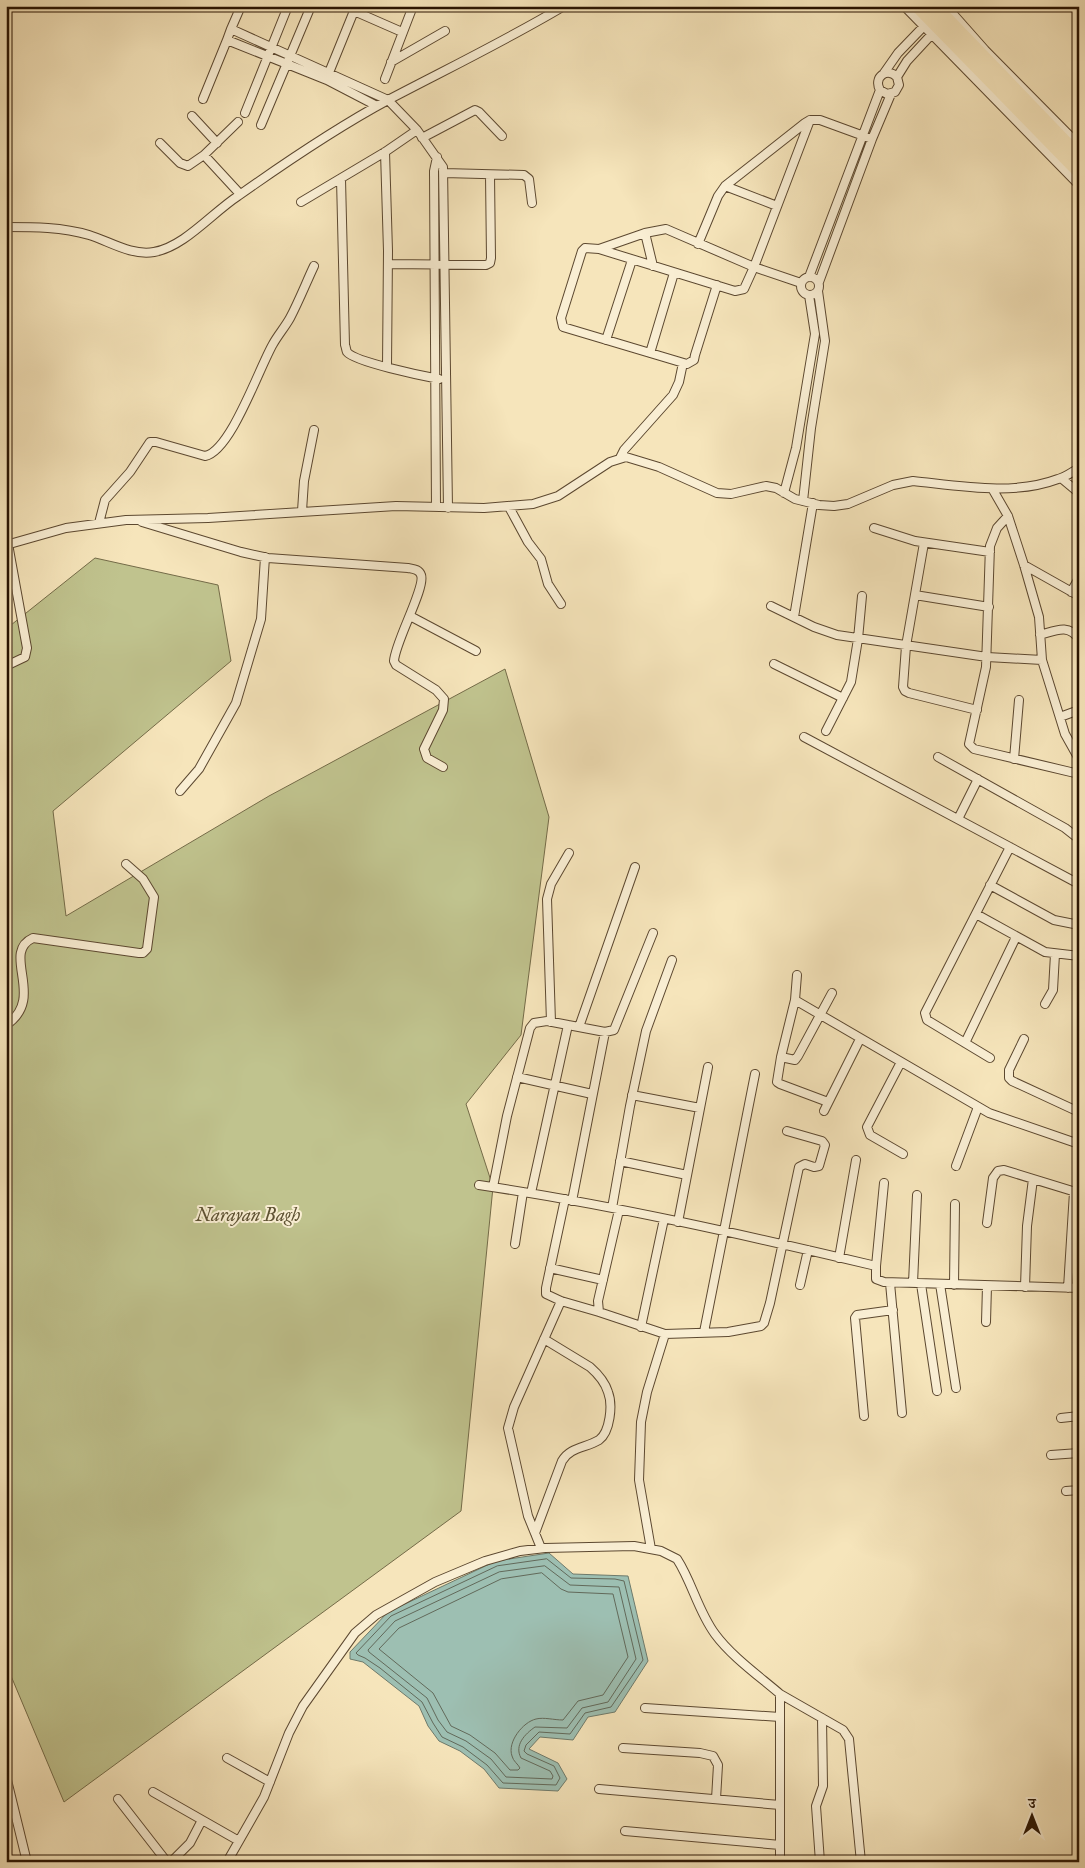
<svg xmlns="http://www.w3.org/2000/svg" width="1085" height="1868" viewBox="0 0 1085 1868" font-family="'IM FELL Great Primer','Noto Serif Devanagari',serif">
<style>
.green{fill:#c0c38e;stroke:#746b48}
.water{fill:#9dbfb2;stroke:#6e7a6b}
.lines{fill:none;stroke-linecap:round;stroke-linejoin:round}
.shore{stroke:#62695a;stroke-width:1}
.street-casing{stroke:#5c4830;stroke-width:10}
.highway-casing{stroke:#281301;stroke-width:16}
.street{stroke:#f9eed3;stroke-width:8}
.highway{stroke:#f6e5bb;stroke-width:14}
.labels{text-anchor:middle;stroke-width:4;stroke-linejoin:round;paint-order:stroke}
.park-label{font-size:18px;font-style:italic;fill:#5d5132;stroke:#f9eed3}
</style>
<rect width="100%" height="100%" fill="#f6e5bb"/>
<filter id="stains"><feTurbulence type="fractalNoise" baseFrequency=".004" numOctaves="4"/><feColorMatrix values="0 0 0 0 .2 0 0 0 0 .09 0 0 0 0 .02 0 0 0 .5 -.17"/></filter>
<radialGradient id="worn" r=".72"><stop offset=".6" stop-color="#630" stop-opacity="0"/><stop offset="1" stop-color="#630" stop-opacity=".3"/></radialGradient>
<path class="green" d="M 95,558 L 218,585 L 231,661 L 53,811 L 66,916 L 269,796 L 505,669 L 549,817 L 521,1035 L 466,1104 L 493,1187 L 461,1511 L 64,1802 L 6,1664 L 6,629 Z"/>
<path class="water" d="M 549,1553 L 573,1574 L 628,1576 L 648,1661 L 615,1712 L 588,1717 L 573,1740 L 540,1737 L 529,1749 L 558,1763 L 567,1779 L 558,1791 L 499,1788 L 484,1769 L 460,1751 L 439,1741 L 428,1726 L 419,1706 L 363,1662 L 350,1659 L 350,1652 L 388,1612 L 496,1561 Z"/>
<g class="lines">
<path class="shore" d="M 547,1559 L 571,1578 L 615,1579 L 624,1581 L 643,1660 L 611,1707 L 585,1713 L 570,1734 L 539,1732 L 526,1745 L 524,1751 L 527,1754 L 554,1766 L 560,1778 L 556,1785 L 503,1783 L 487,1765 L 463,1747 L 442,1737 L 433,1723 L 422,1702 L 380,1668 L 365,1658 L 358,1655 L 356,1653 L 391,1616 L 497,1566 Z
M 545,1566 L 570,1585 L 619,1587 L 636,1659 L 608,1702 L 582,1708 L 567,1728 L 535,1727 C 525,1734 514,1745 521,1758 L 550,1771 L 553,1776 L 552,1779 L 506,1777 L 491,1759 L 466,1741 L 447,1732 L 438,1720 L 427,1698 L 369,1652 L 368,1650 L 395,1621 L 499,1572 Z
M 542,1573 L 561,1589 L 568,1592 L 613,1594 L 628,1657 L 603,1695 L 578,1701 L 563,1720 C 554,1720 544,1717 536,1719 C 523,1722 507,1742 512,1756 C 513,1761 518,1764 520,1768 L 518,1770 L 510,1770 L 495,1753 L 470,1735 L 451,1726 L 433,1693 L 379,1649 L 399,1628 L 501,1579 Z"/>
<defs>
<path id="street" d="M 904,6 L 1079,185
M 946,6 L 985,50 L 1079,145
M 354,11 L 402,32
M 6,15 L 7,16
M 231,29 L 241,6
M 391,62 L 445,31
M 884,73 L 898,53 L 924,26
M 328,75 L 356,6
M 897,77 L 907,61 L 932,34
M 385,79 L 413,6
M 203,99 L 227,40
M 377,106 L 327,80 L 227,40 L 231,29 L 388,100 L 417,130 L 443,167 L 448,508
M 245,113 L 288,6
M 192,116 L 217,143
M 261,125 L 311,6
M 422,138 L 475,110 L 479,112 L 502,136
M 160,143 L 180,163 L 188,166 L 204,155 L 238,122
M 385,152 L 388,251 L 387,367
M 204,155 L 240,194
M 444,173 L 524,175 L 529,179 L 532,203
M 341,179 L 345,345 C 346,347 346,350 347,352 C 355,362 423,376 439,379
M 725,186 L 777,206
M 301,202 L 385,152 L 417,130
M 6,227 C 34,227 62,227 89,235 C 109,241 131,256 154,252 C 184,247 212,213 238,196 C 286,162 336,128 388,100 C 447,69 507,40 564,6
M 645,233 L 653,266
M 698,244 L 718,196 L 725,186 L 805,123 L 810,120 L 820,120 L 872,139
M 599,249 L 735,291 L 744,289 L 754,267 L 810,120
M 388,264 L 486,265 L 490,263 L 491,258 L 490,175
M801 286a9 9 0 1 1 18 0a9 9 0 1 1-18 0Z
M 809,277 L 880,90 C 873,77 887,67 897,77 L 899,85 L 895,92 L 887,94 L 880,90
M 819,282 L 872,139 L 891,94
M 717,285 L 695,355 L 694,360 L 687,364 L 563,327 L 561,318 L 582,251 L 585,248 L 599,249 L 645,233 L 666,229 L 754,267 L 801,283
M 606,340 L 632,260
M 650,353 L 674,273
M 620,458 L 624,450 L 673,395 L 679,382 L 683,363
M 1061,478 L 1079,493
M 993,490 L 1008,516 L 1024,565 L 1039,617 L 1042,660 L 1065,734 L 1079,759
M 784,493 L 796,448 L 815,334 L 809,295
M 803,501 L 811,428 L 825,341 L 818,291
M 436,507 L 434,171 L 437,157
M 509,507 L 528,542 L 541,559 L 548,584 L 561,604
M 302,511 L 304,481 L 314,430
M 1008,516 L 997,528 L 990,546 L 986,667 L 969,744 L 974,749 L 1079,774
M 142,522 L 241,552 L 268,558 L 408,568 C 413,569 419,569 421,575 C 426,587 395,642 394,661 L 396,665 L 436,690 L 444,699 L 443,710 L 424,749 L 427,758 L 443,767
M 99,523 L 105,500 L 130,472 L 150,442 L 156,442 L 205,456 C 231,451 259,368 273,344 C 278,335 285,327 290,318 C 299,301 306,283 314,266
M 874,528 L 915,541 L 990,552
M 924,543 L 906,646 L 903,687 L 905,691 L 909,693 L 977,710
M 6,545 L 66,528 L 126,520 L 208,518 L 396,506 L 484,508 L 533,504 L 558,496 L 610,462 L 626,457 L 659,467 L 717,493 L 731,494 L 766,486 L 776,488 L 795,499 L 819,505 L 834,506 L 848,504 L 893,485 L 913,481 C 960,486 1013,496 1058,479 C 1066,477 1072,472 1079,468
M 1024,565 L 1079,596
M 1071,592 L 1079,578
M 915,595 L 989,607
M 771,606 L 814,627 L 837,635 L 987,657 L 1042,660
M 410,616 L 476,651
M 794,617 L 813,503
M 1040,635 C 1055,631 1068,623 1079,639
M 774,664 L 843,698
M 6,666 L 25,657 L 27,648 L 8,544
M 1060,717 L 1079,710
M 826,731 L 851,682 L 858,639 L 862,596
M 804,737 L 1079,884
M 938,757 L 1065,828 L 1079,839
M 1014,759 L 1019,700
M 180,791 L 199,769 L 236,703 L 261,619 L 265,557
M 958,819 L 978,779
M 990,885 L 1054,920 L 1079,925
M 976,914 L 1045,952 L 1079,956
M 797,975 L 795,1000 L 781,1057 L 777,1082 L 780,1084 L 828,1102
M 795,1000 L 989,1113 L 1079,1144
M 1045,1004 L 1053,990 L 1055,954
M 551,1022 L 547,899 L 551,884 L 569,853
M 6,1025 C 47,998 0,953 33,938 L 139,953 L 143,953 L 147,949 L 154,897 L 143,879 L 126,864
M 579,1027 L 635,867
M 1024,1039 L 1009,1070 L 1009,1078 L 1012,1081 L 1079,1112
M 965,1043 L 1016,937
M 781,1057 L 795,1060 L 798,1056 L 832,993
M 990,1058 L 927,1020 L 925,1013 L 1010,847
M 901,1062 L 867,1127 L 870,1135 L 903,1154
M 517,1077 L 592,1094
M 632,1095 L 700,1108
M 824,1111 L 860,1039
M 620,1161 L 687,1175
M 956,1166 L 978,1107
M 479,1185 C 613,1205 745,1235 876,1266 L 876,1279 L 884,1282 L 1079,1288
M 493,1187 L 507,1116 L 530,1028 L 534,1023 L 547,1021 L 605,1032 L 614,1030 L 653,933
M 531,1193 L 568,1025
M 565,1199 L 546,1288 L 546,1294 L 561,1301 L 599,1312
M 572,1201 L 605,1032
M 612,1208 L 630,1106 L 646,1031 L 672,960
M 619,1210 L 598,1301 L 599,1312 L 665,1334 L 728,1332 L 761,1326 L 764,1323 L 770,1303 L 799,1167 L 805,1164 L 814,1167 L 819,1166 L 825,1145 L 822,1141 L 787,1131
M 678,1222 L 708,1067
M 987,1223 L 993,1178 L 998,1171 L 1004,1170 L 1079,1193
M 515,1244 L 523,1192
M 839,1258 L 856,1160
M 876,1266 L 884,1183
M 550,1268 L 603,1280
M 890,1283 L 902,1413
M 913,1283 L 917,1195
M 921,1284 L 937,1391
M 940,1284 L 956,1388
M 800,1285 L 808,1250
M 954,1285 L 955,1204
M 1025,1287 L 1027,1226 L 1033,1179
M 1068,1288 L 1074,1192
M 986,1322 L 987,1286
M 641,1327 L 664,1219
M 704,1332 L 755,1074
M 864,1416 L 855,1318 L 857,1315 L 893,1310
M 1061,1418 L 1079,1416
M 1051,1455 L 1079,1453
M 1066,1491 L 1079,1490
M 535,1533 L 562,1461 C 570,1447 586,1448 599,1440 C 610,1432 613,1405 608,1392 C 605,1382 598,1374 590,1367 L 544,1339
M 541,1548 L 528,1516 L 508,1428 L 514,1407 L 561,1301
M 651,1549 L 639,1480 L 641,1422 L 647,1392 L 665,1334
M 780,1694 L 843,1730 L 849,1739 L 861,1862
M 645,1708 L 780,1717
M 623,1748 L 700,1753 L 713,1756 L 718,1765 L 716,1799
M 227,1758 L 270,1782
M 6,1776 L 27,1862
M 599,1789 L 780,1805
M 153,1792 L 239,1841
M 118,1799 L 167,1862
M 625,1831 L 780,1845
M 171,1862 L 190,1843 L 202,1820
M 227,1862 L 264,1797 L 289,1733 L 303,1706 L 355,1633 L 376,1615 L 435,1582 L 485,1561 L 520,1551 L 545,1548 L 634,1546 L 661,1551 L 677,1559 C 692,1582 698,1611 715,1634 C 731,1656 759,1676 780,1694 L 780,1862
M 820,1862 L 816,1806 L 823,1786 L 822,1718"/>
<path id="highway" d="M 918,6 L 1079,171
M 934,6 L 1079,157"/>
</defs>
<use href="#street" class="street-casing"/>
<use href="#highway" class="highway-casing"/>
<use href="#street" class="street"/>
<use href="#highway" class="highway"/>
</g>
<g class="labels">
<g class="park-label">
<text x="248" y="1221">Narayan Bagh</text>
</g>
</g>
<rect width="1085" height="1868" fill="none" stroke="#f6e5bb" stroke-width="25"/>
<rect x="8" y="8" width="1070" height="1853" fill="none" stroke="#281301" stroke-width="2.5"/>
<rect x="12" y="12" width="1060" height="1843" fill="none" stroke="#281301"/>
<g transform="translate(1032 1816)" stroke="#f9eed3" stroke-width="4" paint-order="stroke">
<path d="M0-4L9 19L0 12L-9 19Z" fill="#281301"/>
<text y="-8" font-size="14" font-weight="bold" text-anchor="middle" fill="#281301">उ</text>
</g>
<rect width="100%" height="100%" filter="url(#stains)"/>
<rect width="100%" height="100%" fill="url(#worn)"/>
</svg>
